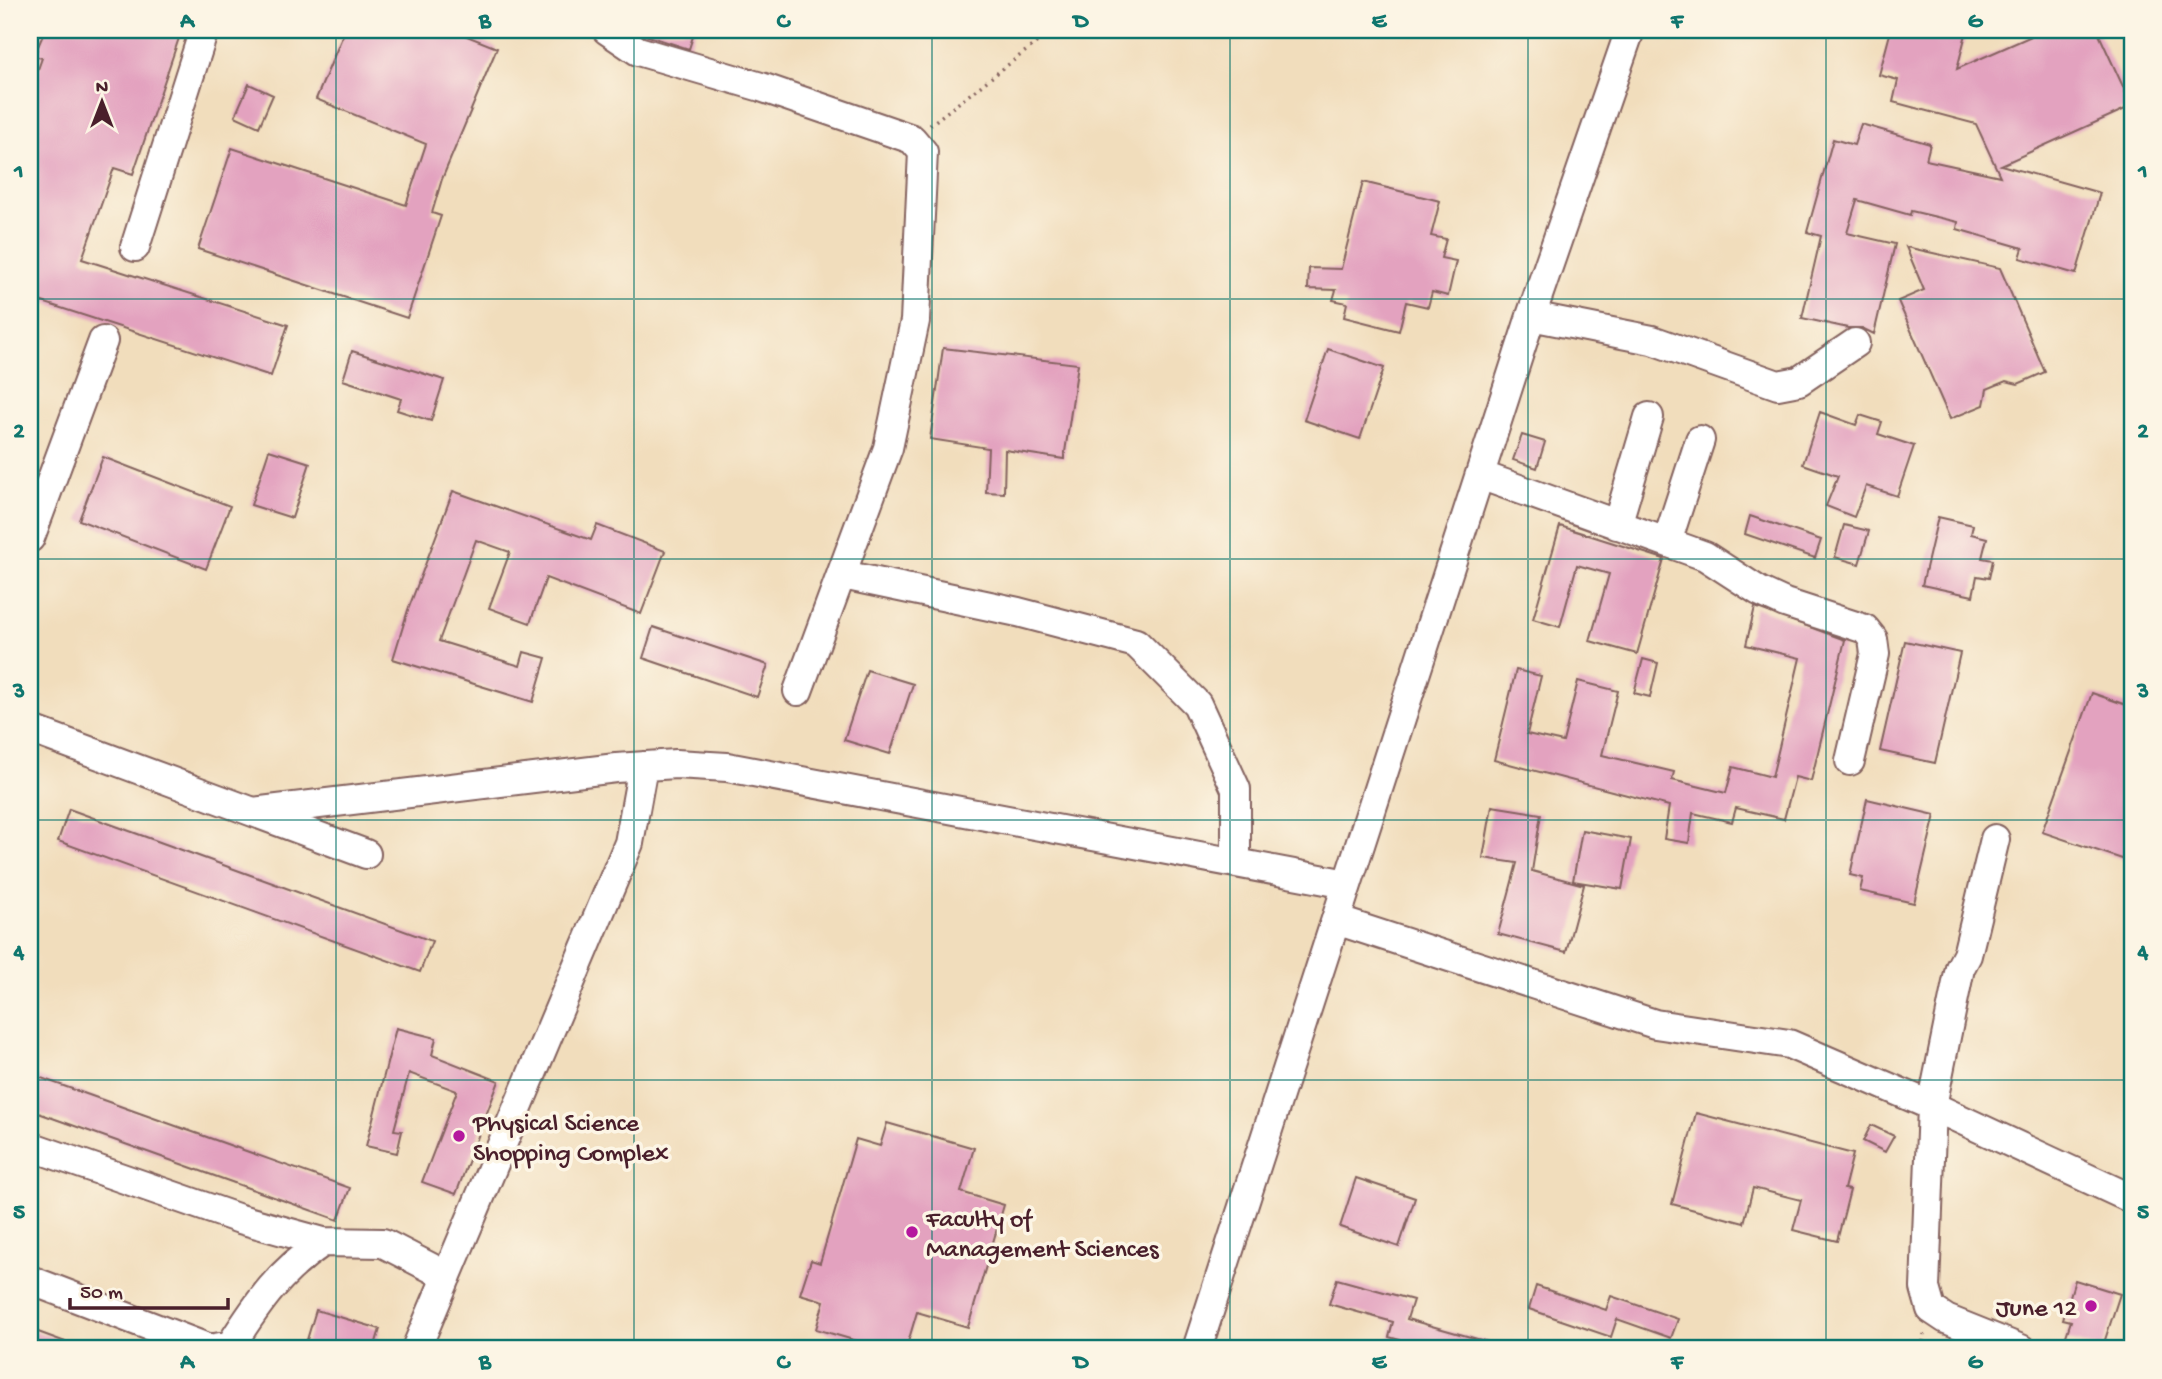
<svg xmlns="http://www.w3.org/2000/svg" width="2162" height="1379" viewBox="0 0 2162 1379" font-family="'Gochi Hand',sans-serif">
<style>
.building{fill:#e3a2bf}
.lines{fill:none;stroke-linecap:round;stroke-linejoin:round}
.minor-casing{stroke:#84625e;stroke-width:32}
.path{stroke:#84625e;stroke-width:3.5;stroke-dasharray:2 5;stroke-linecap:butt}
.minor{stroke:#fff;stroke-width:28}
.grid{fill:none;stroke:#0f766e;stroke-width:2;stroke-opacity:0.55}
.poi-dot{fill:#b5179e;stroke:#fcf5e5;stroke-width:2.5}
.labels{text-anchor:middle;stroke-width:7;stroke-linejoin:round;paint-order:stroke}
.poi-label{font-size:26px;fill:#4a1f2b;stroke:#fcf5e5;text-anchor:start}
.neatline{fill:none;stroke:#0f766e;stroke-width:2.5}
.grid-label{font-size:23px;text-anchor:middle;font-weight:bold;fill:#0f766e}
</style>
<rect width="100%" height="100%" fill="#fcf5e5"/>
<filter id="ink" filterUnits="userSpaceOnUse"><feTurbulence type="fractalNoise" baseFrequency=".0143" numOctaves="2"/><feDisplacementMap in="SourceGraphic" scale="14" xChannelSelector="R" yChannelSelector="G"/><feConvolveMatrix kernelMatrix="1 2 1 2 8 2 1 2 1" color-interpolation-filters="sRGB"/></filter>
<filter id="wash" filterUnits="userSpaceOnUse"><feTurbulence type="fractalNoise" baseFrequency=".00686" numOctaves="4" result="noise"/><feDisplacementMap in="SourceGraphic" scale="28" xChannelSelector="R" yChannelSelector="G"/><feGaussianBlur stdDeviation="1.57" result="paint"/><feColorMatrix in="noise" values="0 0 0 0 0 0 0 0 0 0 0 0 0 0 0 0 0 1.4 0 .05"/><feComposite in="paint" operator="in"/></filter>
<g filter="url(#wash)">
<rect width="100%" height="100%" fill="#f1ddbc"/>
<g id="blocks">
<path class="building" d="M 45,30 L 164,30 L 180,35 L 133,174 L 114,168 L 82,259 L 288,325 L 271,376 L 30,298 L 30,92 L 42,58 L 34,56 Z
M 345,30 L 452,30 L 497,48 L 442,179 L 432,213 L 441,216 L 407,318 L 198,249 L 232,148 L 406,205 L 426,144 L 316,99 Z
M 640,30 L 695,30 L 689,49 L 642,34 Z
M 1891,30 L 1967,30 L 1957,69 L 2045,30 L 2097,30 L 2132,106 L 2001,165 L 2100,193 L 2076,274 L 2020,258 L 2023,248 L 1957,229 L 1958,222 L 1911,211 L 1910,215 L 1857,200 L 1847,233 L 1895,244 L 1874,334 L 1862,328 L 1848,328 L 1802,318 L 1821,236 L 1807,232 L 1833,139 L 1854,145 L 1861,124 L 1930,144 L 1926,160 L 2000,176 L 1976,124 L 1893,102 L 1898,80 L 1879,75 Z
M 249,84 L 273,95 L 259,127 L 235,116 Z
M 1363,182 L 1440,201 L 1431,236 L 1446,239 L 1441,258 L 1456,261 L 1448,296 L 1432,292 L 1428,307 L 1406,302 L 1399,331 L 1344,317 L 1347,303 L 1333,300 L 1336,290 L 1308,289 L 1309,268 L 1341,269 Z
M 1906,247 L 2000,268 L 2045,372 L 2018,384 L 2006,381 L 1987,389 L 1984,405 L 1950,419 L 1898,301 L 1924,290 Z
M 943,348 L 1078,364 L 1064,459 L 1005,450 L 1004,493 L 986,492 L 988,448 L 930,439 Z
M 1328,349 L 1384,368 L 1360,439 L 1304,420 Z
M 352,351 L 444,380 L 431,421 L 397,410 L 401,399 L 343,380 Z
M 1820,412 L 1856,425 L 1860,415 L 1882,422 L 1878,434 L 1914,446 L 1897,496 L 1866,486 L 1854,517 L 1826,506 L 1838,476 L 1803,464 Z
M 1522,435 L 1545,442 L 1537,468 L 1513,460 Z
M 269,450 L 310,463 L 292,518 L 251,505 Z
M 103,457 L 230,506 L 206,569 L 79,520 Z
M 453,491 L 591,540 L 597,525 L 665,551 L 641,614 L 546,578 L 530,623 L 489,608 L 510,552 L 476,540 L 439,641 L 520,666 L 524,652 L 546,658 L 533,702 L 393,659 L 408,610 Z
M 1750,516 L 1821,540 L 1815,558 L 1745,534 Z
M 1938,517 L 1973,525 L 1971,534 L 1987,538 L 1982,558 L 1993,560 L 1989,578 L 1977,576 L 1973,596 L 1922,585 Z
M 1844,525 L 1869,531 L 1859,564 L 1835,557 Z
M 1560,526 L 1664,559 L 1637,654 L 1590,641 L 1609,574 L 1577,565 L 1560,627 L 1533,619 Z
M 1755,607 L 1845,640 L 1811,781 L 1795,777 L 1784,819 L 1736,808 L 1732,822 L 1693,813 L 1689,843 L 1664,839 L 1669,806 L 1494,760 L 1516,670 L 1541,676 L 1527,734 L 1563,742 L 1578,681 L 1618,691 L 1602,755 L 1674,772 L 1672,780 L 1726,793 L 1733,767 L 1772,777 L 1800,658 L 1746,645 Z
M 653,627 L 768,665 L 757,697 L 643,658 Z
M 1905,641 L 1960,653 L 1935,763 L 1880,751 Z
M 1643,659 L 1658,663 L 1650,697 L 1634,693 Z
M 867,670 L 913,684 L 890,754 L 844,740 Z
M 2092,693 L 2132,707 L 2132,839 L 2125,860 L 2042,832 Z
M 1867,799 L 1935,815 L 1914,903 L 1860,891 L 1863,878 L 1850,875 Z
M 1492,806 L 1541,814 L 1532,871 L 1584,885 L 1566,952 L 1498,934 L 1517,863 L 1483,858 Z
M 69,809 L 432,941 L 420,972 L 58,841 Z
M 1582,830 L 1631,839 L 1622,889 L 1573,881 Z
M 396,1028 L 436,1038 L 432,1055 L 499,1081 L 456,1194 L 422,1182 L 457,1091 L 409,1073 L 394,1130 L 402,1131 L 397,1153 L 366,1146 Z
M 30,1074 L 350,1188 L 338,1220 L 30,1110 Z
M 1696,1113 L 1853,1154 L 1844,1189 L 1850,1190 L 1837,1241 L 1793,1230 L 1801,1200 L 1753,1188 L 1744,1223 L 1672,1204 Z
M 887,1123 L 974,1148 L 961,1192 L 1004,1205 L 968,1327 L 917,1312 L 906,1349 L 884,1349 L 816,1329 L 824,1301 L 800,1294 L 811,1260 L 820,1263 L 856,1139 L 880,1146 Z
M 1871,1125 L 1894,1136 L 1885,1152 L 1863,1141 Z
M 1356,1178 L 1415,1198 L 1399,1247 L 1340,1227 Z
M 1337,1279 L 1413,1300 L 1407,1319 L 1495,1344 L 1494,1349 L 1432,1349 L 1389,1337 L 1393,1322 L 1329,1304 Z
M 2075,1280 L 2120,1294 L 2102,1349 L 2065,1339 L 2071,1321 L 2063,1319 Z
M 1536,1286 L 1606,1310 L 1611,1296 L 1678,1319 L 1671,1338 L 1617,1319 L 1611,1337 L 1529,1309 Z
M 316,1310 L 380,1329 L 374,1349 L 330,1349 L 306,1343 Z
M 30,1329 L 79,1347 L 79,1349 L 30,1349 Z"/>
</g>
</g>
<g filter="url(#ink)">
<use href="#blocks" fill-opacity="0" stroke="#84625e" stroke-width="2"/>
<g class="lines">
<defs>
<path id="minor" d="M 607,30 L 638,51 L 761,87 L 912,139 L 923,152 L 915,321 L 888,448 L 798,691
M 135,247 L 204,30
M 1531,316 L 1652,340 L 1778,385 L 1799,381 L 1855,343
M 1480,475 L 1705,556 L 1759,591 L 1785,603 L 1865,629 L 1873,639 L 1875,654 L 1850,761
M 1617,525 L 1649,417
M 30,538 L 103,341
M 1667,542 L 1700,440
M 843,575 L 1018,612 L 1136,643 L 1197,704 L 1236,789 L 1236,863
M 30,729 L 366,854
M 253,812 L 616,768 L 676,764 L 727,767 L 1347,884
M 1995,839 L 1967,955 L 1960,968 L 1932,1106 L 1925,1288 L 1931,1309 L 1946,1319 L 2021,1349
M 1336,920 L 1655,1024 L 1789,1044 L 1932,1106 L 2132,1199
M 30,1146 L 240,1219 L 323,1242 L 383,1243 L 447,1276
M 30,1280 L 210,1349 L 231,1345 C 259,1301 280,1271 323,1242
M 416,1349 L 629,843 L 643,766
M 1197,1349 L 1531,316 L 1630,30"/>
</defs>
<use href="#minor" class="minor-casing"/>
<path class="path" d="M 930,125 L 1053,30
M 1922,1349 L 1924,1334"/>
<use href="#minor" class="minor"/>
</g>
</g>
<path class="grid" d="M 336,30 L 336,1349M 634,30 L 634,1349M 932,30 L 932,1349M 1230,30 L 1230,1349M 1528,30 L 1528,1349M 1826,30 L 1826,1349M 30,299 L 2132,299M 30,559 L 2132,559M 30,820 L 2132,820M 30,1080 L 2132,1080"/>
<g class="poi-dot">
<circle cx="459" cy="1136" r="7"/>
<circle cx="912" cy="1232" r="7"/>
<circle cx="2091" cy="1306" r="7"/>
</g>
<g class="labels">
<g class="poi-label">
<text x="473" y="1130">Physical Science<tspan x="473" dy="30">Shopping Complex</tspan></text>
<text x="926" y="1226">Faculty of<tspan x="926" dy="30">Management Sciences</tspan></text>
<text x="2077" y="1315" text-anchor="end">June 12</text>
</g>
</g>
<rect width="2162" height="1379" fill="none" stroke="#fcf5e5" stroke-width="77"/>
<g transform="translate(102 102)" stroke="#fcf5e5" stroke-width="5" paint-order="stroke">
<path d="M0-5L12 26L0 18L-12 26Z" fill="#4a1f2b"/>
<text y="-10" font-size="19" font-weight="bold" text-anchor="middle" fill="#4a1f2b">N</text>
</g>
<path d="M70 1298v10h158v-10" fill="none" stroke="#4a1f2b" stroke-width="3.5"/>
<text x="80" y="1298" font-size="21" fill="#4a1f2b" stroke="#fcf5e5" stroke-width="5" paint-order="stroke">50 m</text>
<rect x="38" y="38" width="2086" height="1302" class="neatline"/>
<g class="grid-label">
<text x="187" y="27">A</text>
<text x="485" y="27">B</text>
<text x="783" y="27">C</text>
<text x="1081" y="27">D</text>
<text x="1379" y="27">E</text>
<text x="1677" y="27">F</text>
<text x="1975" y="27">G</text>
<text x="19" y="177">1</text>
<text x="2143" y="177">1</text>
<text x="19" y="437">2</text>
<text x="2143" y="437">2</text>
<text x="19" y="697">3</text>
<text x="2143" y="697">3</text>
<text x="19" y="958">4</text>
<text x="2143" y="958">4</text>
<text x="19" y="1218">5</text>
<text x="2143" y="1218">5</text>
<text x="187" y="1368">A</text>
<text x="485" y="1368">B</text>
<text x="783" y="1368">C</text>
<text x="1081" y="1368">D</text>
<text x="1379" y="1368">E</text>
<text x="1677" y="1368">F</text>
<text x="1975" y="1368">G</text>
</g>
</svg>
